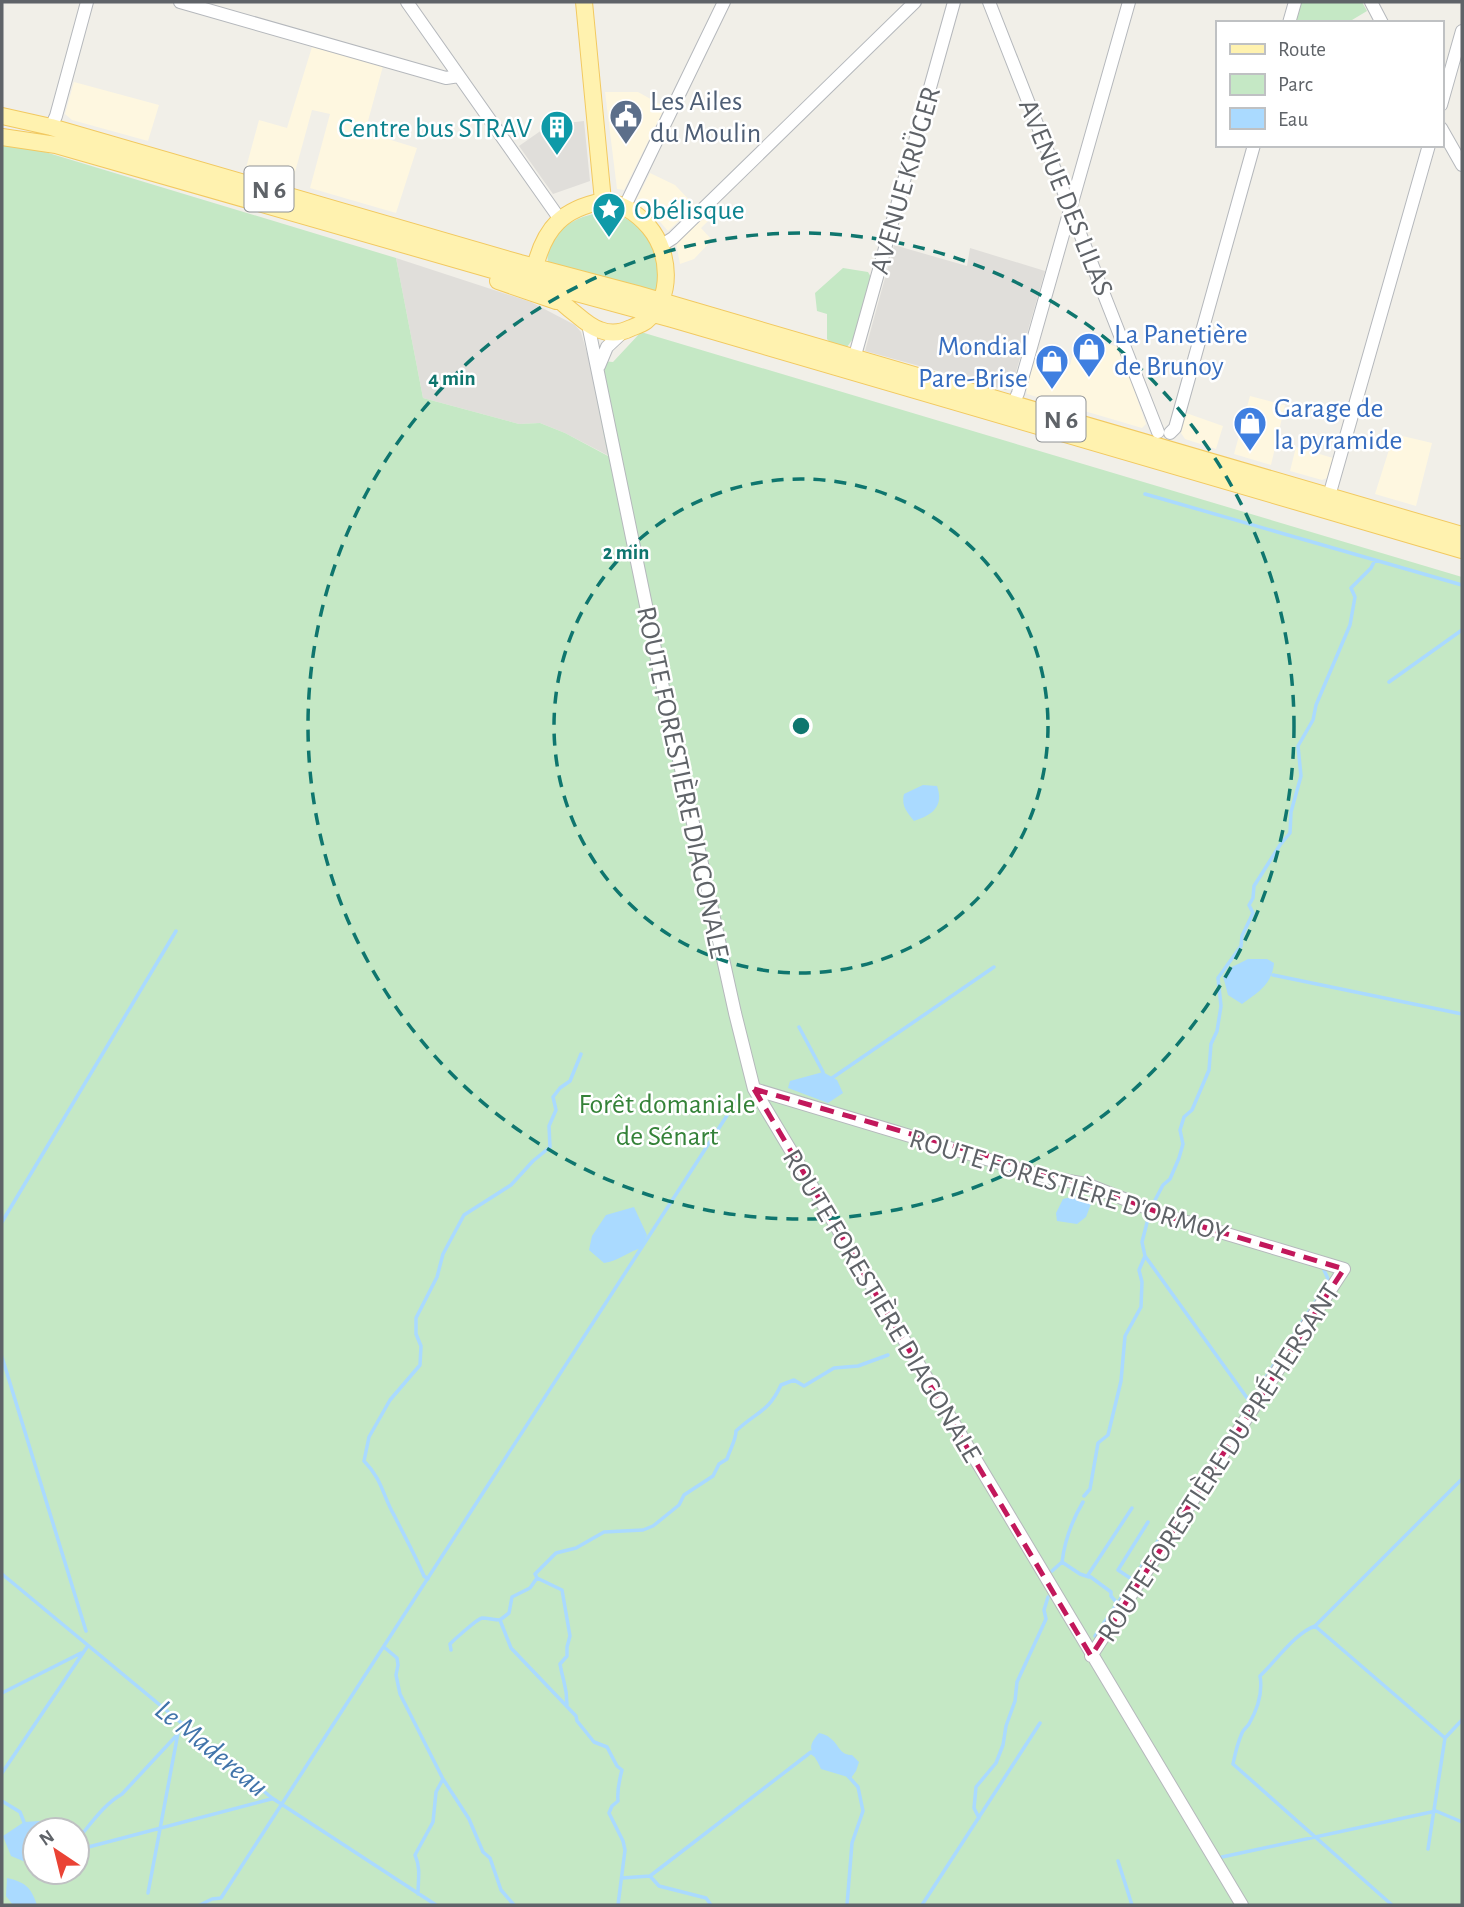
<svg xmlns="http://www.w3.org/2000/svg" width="1464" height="1907" viewBox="0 0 1464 1907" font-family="'Alegreya Sans',sans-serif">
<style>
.commercial{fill:#fef7e0}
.industrial{fill:#e0deda}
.green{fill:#c5e8c5;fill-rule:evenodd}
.water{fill:#aadaff}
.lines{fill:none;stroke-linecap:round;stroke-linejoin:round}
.stream{stroke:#aadaff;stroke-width:3.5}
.minor-casing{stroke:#b5b8bc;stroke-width:14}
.major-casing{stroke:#f2c960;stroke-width:18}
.minor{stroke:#fff;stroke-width:12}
.major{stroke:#fff2af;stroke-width:16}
.marked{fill:none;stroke:#c2185b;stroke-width:5;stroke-dasharray:14 9;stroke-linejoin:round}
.ring{fill:none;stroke:#0f766e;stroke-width:3.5;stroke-dasharray:12 9}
.labels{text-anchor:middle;stroke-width:5;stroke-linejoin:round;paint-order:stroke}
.shield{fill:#fff;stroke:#8f9295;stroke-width:2}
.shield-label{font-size:26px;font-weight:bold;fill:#5f6368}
.service-label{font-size:28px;fill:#4e5e75;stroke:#fff;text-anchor:start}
.culture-label{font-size:28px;fill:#0d838f;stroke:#fff;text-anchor:end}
.street-label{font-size:28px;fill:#5f6368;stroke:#fff}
.shop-label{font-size:28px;fill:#366cbe;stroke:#fff;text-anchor:start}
.park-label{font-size:28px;fill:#348238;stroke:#fff}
.water-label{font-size:30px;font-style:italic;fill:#4174aa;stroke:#fff}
.centre{fill:#0f766e;stroke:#fff;stroke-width:3.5}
.ring-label{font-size:21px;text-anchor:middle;font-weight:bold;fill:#0f766e;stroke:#fff;stroke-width:5;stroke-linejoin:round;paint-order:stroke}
</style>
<rect width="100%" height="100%" fill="#f1efe8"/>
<path class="commercial" d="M 312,47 L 383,66 L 365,132 L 417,148 L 396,213 L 310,188 L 330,114 L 312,110 L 292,183 L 246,168 L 259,120 L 287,128 Z
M 74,82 L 159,105 L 148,141 L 72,120 L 65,114 Z
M 605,92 L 638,92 L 665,107 L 624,190 L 617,189 Z
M 650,173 L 675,185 L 695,206 L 668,231 L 654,215 L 635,202 Z
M 707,215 L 711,218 L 701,228 L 712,240 L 694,259 L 680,264 L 676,243 Z
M 1078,337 L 1119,347 L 1146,424 L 1142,428 L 1027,394 L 1026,388 L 1036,357 L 1070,365 Z
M 1250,396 L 1285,405 L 1271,465 L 1234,454 Z
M 1186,413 L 1223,426 L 1216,449 L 1185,439 L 1181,433 Z
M 1394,434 L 1432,443 L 1416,506 L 1375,494 Z
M 1296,447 L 1333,458 L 1327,478 L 1322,480 L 1290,471 Z"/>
<path class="industrial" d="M 584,121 L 590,181 L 553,194 L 519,146 L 549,125 Z
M 894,245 L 967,266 L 970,248 L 1045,271 L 1012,386 L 1006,390 L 865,351 Z
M 396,258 L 531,302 L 575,325 L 581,332 L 589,360 L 609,456 L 565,433 L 540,423 L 519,424 L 423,398 Z"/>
<path class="green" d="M 1300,2 L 1362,2 L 1367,11 L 1347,23 L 1294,23 Z
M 2,143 L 22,145 L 396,258 L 423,398 L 519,424 L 540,423 L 565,433 L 608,456 L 589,360 L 613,362 L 641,332 L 1462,577 L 1462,1905 L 2,1905 ZM 35,1830 L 77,1830 L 77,1872 L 35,1872 Z
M 607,212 C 632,217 653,234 659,259 C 661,267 658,279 658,288 L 653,292 L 548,262 C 542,231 582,213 607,212 Z
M 843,268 L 868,272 L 872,279 L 868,318 L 847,347 L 832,345 L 827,339 L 827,314 L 817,311 L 815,293 Z"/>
<path class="water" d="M 923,785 L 937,786 C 944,806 933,815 914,821 C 907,812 901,806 904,794 Z
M 1248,959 L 1267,959 L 1274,963 C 1272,985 1258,992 1242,1004 L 1228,995 L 1223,976 L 1232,967 Z
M 823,1072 L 837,1080 L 843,1093 L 828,1103 L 788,1088 L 790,1081 Z
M 1075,1196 L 1087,1199 L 1091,1204 L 1086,1217 L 1077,1224 L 1057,1221 L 1056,1213 L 1063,1199 Z
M 634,1207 L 647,1235 L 641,1248 C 628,1252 618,1261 604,1263 L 589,1250 L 592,1236 L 606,1215 Z
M 819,1733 C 823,1734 827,1735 830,1738 C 839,1744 839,1755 852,1755 L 859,1762 L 856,1771 L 851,1778 L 821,1769 C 814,1752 804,1750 819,1733 Z
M 39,1821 L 50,1830 L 35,1830 L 35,1866 L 11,1856 L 3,1836 L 24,1822 Z
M 7,1878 C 25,1882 31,1887 37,1905 L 13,1905 L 6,1896 Z"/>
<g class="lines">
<path class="stream" d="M 1145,494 L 1462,585
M 1389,682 L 1462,630
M 1273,975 L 1462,1014
M 799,1027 L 823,1072
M 832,1078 L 994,967
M 1154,1202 L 1163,1185 L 1170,1179 L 1179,1158 L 1183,1144 L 1180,1130 L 1184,1117 L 1192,1110 L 1209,1070 L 1211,1044 L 1217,1031 L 1221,1006 L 1218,978 L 1241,946 L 1242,936 L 1253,913 L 1249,905 L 1253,898 L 1254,886 L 1280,845 L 1290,833 L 1291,812 L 1301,776 L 1298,746 L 1313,720 L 1316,705 L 1350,625 L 1355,597 L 1351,588 L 1371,568 L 1375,560
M 2,1222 L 176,931
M 1145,1256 L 1250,1402
M 2,1357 L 86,1631
M 1260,1386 L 1329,1281 L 1324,1270
M 1084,1496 L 1090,1489 L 1098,1443 L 1108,1435 L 1121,1381 L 1125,1336 L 1141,1307 L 1142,1282 L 1139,1270 L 1145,1256 L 1142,1242 L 1149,1215
M 1062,1562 L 1080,1574 L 1089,1577
M 1052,1571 L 1062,1562 C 1065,1539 1071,1522 1083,1502
M 2,1574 L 272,1798 L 436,1905
M 537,1578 L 562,1590 L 570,1636 L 567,1647 L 567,1656 L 560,1664 C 563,1682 567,1685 567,1705
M 428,1579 L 424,1576 C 415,1555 404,1535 394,1515 C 383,1496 382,1479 364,1461 L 369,1437 L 390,1400 L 420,1365 L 421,1346 L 416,1334 L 416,1318 L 437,1277 L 443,1254 L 464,1215 L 511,1185 L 533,1161 L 550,1147 L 549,1126 L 556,1110 L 553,1097 L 560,1088 L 570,1081 L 581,1054
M 1133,1580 L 1118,1570 L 1148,1522
M 1132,1581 L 1165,1530
M 1117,1603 L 1111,1596 L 1111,1592 L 1088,1575 L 1132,1508
M 500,1620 L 509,1613 L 512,1597 L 530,1588 L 537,1578 L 535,1574 L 556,1553 L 576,1548 L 604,1532 L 643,1530 L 653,1526 L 679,1505 L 684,1495 L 713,1476 L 719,1464 L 727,1459 C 730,1449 736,1440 736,1431 C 757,1411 768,1413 781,1385 L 794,1380 L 804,1386 L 834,1368 L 858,1366 L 888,1355
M 1315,1626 C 1295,1633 1276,1661 1260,1676 C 1263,1693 1257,1710 1249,1724 C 1247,1727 1243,1730 1242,1733 C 1238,1742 1235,1754 1233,1764 L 1392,1905
M 1095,1636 L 1127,1589
M 384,1647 L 397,1658 L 398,1665 L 396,1675 L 400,1694 L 443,1779 L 469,1819 L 483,1852 L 490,1858 L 501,1890 L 514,1905
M 451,1650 L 450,1644 C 455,1639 477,1619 482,1618 C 488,1618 494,1620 500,1620 L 511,1648 L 576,1716 L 577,1721 L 594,1742 L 607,1747 L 617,1766 L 622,1770 C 619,1781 617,1791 618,1801 L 612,1806 L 609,1813 L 623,1841 L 625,1850 L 618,1905
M 2,1693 L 81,1653
M 1445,1738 L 1315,1626 L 1462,1479
M 2,1773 L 87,1647
M 2,1801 L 20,1812 L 24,1822
M 979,1818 L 974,1808 L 976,1787 L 996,1763 L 1003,1745 L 1006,1726 L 1015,1701 L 1017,1682 L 1046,1619 L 1044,1610 L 1048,1597
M 77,1840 C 91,1824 103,1805 122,1794 L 176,1736
M 1428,1849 L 1445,1738 L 1462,1720
M 77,1850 L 271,1799
M 1222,1857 L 1436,1811 L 1462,1822
M 1118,1861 L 1132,1905
M 650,1876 L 659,1886 L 706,1898 L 711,1905
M 622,1878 L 650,1876 L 811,1752 L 815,1755
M 148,1893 L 178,1733 L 182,1726
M 418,1894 C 418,1879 421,1869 415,1855 L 433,1822 L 436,1792 L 443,1779
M 200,1905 L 212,1899 L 221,1898 L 737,1100
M 847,1905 L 852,1843 L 863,1811 L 858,1787 L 848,1776
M 922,1905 L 1040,1723"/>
<defs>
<path id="minor" d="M 180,2 L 446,78 L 459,76
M 407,2 L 559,218
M 989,2 L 1158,432
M 1371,2 L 1382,23
M 1289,23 L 1295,2
M 1441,105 L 1462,31
M 51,127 L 56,116 L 87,2
M 1441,128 L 1462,165
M 625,206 L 724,2
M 662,245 L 673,238 L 915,2
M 588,324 L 662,683 L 735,1013 L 754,1089 L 1242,1905
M 854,359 L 954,2
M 599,366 L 607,347 L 623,332
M 1013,405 L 1018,393 L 1129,2
M 1170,433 L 1175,428 L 1254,145
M 1329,496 L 1429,145
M 754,1089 L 1046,1177 L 1086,1184 L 1170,1217 L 1344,1269 L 1091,1656"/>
<path id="major" d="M 584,2 L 603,201
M 2,116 L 51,127 L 520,263 L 637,294 L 1462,535
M 2,137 L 56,145 L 510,275 L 672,319 L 1462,550
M 603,201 C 623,204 636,212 649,227 C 670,252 674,298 646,321 C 642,324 636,326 631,328 C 621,333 610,334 600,330 C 591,327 584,321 577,315 C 559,301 545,288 535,267 C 545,227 563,209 603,201 Z
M 498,281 L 556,301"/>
</defs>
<use href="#minor" class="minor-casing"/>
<use href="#major" class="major-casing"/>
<use href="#minor" class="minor"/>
<use href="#major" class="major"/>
</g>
<path class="marked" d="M 754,1089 L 1086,1184 L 1170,1217 L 1344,1269 L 1091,1656 Z"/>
<g class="ring">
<circle cx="801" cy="726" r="247"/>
<circle cx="801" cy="726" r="493"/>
</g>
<defs>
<symbol id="civic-pin" viewBox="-11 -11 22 30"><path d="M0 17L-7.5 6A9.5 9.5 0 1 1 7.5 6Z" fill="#5c6f8a" stroke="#fff"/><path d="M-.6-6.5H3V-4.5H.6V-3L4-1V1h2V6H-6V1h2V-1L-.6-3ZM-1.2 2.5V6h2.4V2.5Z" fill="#fff"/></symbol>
<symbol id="building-pin" viewBox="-11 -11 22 30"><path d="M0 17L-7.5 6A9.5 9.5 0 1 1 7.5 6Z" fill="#0f9aa8" stroke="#fff"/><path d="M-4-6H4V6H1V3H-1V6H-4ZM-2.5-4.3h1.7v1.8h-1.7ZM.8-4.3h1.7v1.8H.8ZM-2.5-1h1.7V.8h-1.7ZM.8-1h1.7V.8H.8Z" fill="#fff"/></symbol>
<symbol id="sight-pin" viewBox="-11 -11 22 30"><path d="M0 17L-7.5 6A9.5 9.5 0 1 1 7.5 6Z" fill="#0f9aa8" stroke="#fff"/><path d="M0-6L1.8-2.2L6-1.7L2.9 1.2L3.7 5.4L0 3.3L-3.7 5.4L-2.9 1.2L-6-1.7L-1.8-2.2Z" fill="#fff"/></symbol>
<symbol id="shop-pin" viewBox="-11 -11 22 30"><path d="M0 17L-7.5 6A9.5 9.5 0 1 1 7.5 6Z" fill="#3f7fe0" stroke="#fff"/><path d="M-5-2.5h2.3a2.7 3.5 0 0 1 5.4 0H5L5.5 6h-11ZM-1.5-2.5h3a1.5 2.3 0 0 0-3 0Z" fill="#fff"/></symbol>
</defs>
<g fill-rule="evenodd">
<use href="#civic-pin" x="607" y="97" width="38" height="52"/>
<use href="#building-pin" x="538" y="108" width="38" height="52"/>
<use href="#sight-pin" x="590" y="190" width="38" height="52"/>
<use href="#shop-pin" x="1070" y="330" width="38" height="52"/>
<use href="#shop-pin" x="1033" y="342" width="38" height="52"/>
<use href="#shop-pin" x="1231" y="404" width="38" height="52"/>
</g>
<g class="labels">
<g class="shield">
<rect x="244.5" y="166.5" width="49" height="45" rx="5"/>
<rect x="1036.5" y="396.5" width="49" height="45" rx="5"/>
</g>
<g class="shield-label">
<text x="269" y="198">N 6</text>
<text x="1061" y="428">N 6</text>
</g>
<g class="service-label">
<text x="650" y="110">Les Ailes<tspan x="650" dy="32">du Moulin</tspan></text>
</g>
<g class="culture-label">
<text x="532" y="137">Centre bus STRAV</text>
<text x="634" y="219" text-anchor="start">Obélisque</text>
</g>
<g class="street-label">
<text transform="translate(904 180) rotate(-74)" y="10">AVENUE KRÜGER</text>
<text transform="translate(1067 197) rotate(68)" y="10">AVENUE DES LILAS</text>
<text transform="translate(684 782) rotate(78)" y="10">ROUTE FORESTIÈRE DIAGONALE</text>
<text transform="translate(1069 1185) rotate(17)" y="10">ROUTE FORESTIÈRE D'ORMOY</text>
<text transform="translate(883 1305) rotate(59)" y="10">ROUTE FORESTIÈRE DIAGONALE</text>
<text transform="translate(1218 1462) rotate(-57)" y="10">ROUTE FORESTIÈRE DU PRÉ HERSANT</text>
</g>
<g class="shop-label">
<text x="1114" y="343">La Panetière<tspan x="1114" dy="32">de Brunoy</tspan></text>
<text x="1028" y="355" text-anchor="end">Mondial<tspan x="1028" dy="32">Pare-Brise</tspan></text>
<text x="1274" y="417">Garage de<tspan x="1274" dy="32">la pyramide</tspan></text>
</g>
<g class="park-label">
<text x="667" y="1113">Forêt domaniale<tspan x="667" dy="32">de Sénart</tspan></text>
</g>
<g class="water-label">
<text transform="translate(212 1748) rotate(39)" y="10">Le Madereau</text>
</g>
</g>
<circle cx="801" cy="726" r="10" class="centre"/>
<g class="ring-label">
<text x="452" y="385">4 min</text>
<text x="626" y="559">2 min</text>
</g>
<rect width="1464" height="1907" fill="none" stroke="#5f6368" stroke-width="7"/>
<rect x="1216" y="21" width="228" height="126" fill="#ffffff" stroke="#bfc1c3" stroke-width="2"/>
<rect x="1230" y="44" width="35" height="10" fill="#fff2af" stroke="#bfc1c3" stroke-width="2"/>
<text x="1278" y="56" font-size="21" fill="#5f6368">Route</text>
<rect x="1230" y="74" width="35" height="21" fill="#c5e8c5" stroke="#bfc1c3" stroke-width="2"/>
<text x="1278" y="91" font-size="21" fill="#5f6368">Parc</text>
<rect x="1230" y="108" width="35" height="21" fill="#aadaff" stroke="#bfc1c3" stroke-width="2"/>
<text x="1278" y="126" font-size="21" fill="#5f6368">Eau</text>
<g transform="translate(56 1851) rotate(325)"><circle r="33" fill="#ffffff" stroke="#bfc1c3" stroke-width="2"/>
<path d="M0-5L12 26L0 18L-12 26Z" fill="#ea4335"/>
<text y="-10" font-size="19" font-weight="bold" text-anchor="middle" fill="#5f6368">N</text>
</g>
</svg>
